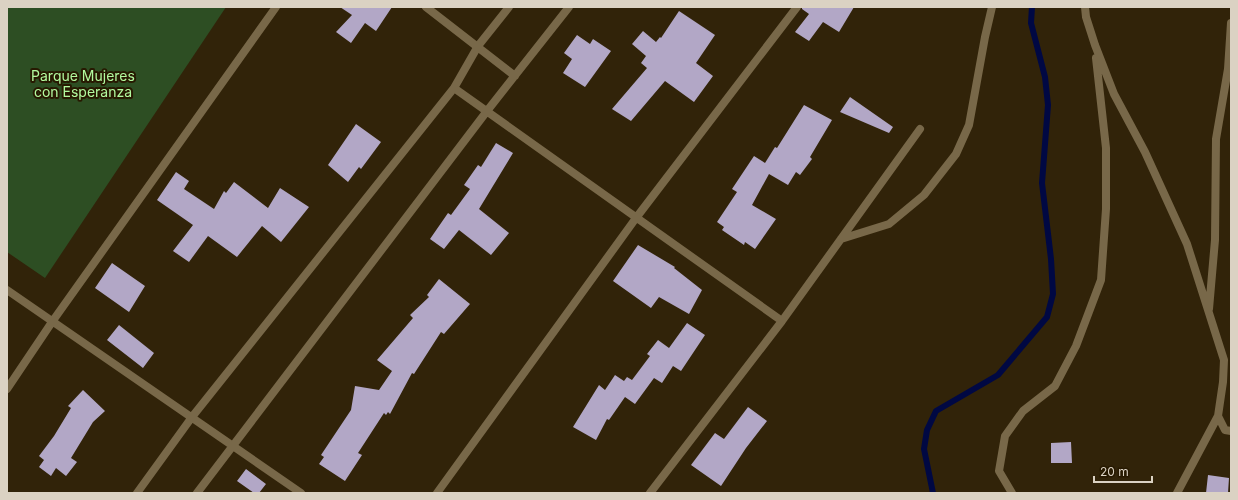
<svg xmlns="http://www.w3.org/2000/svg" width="1238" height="500" viewBox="0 0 1238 500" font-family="Inter,sans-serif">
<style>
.green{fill:#2d4e23}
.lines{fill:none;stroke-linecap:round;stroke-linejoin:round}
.stream{stroke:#000843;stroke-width:6}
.building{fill:#b2a7c6}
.minor{stroke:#786849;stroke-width:8}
.labels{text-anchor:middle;stroke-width:4;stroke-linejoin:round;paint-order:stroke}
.park-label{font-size:14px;fill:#b2fa9f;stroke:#271901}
</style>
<rect width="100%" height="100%" fill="#312309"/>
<path class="green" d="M 7,7 L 226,7 L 45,278 L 7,252 Z"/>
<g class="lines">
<path class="stream" d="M 933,493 L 924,449 L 927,430 L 936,411 L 998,375 L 1047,317 L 1053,294 L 1051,259 L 1042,183 L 1048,105 L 1045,77 L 1031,23 L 1032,7"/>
</g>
<path class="building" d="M 340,7 L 392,7 L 376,31 L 365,23 L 351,43 L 336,32 L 352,15 Z
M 802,7 L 854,7 L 839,32 L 823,22 L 809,41 L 795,32 L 809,14 L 802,9 Z
M 679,11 L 715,35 L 696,63 L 713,76 L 694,102 L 665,81 L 631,121 L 612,109 L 647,68 L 641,63 L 646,56 L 632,44 L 643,31 L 656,42 L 660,37 L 661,38 Z
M 577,35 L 590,44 L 593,39 L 611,51 L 585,87 L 563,73 L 572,59 L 564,53 Z
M 850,97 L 893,127 L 889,133 L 840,112 Z
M 804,105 L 832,120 L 810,157 L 812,159 L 800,175 L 796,172 L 788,185 L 769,174 L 752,205 L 776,219 L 755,249 L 745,242 L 744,245 L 722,230 L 724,227 L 717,222 L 737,192 L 732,189 L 754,156 L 765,163 L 775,147 L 777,148 Z
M 356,124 L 381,142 L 361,169 L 359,167 L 348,182 L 328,165 Z
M 496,143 L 513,153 L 479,209 L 509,233 L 491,255 L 459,230 L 444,249 L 430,239 L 448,213 L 451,215 L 470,189 L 464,185 L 478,165 L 481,167 Z
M 176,172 L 189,181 L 184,189 L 214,209 L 224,191 L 226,193 L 234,182 L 268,208 L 280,188 L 309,207 L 281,242 L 262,226 L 237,257 L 208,236 L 189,262 L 173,251 L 193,225 L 157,200 Z
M 638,245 L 675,267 L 674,268 L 702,290 L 689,314 L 659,297 L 651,308 L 613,281 Z
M 112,263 L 145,286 L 129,312 L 95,288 Z
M 439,279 L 470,304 L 444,334 L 441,332 L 414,374 L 412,373 L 390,414 L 388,412 L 386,415 L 384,413 L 358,453 L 362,455 L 345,481 L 319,464 L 324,457 L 321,455 L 351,410 L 355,386 L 379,390 L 392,371 L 377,360 L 413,318 L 410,315 L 429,297 L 427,295 Z
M 687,323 L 705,335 L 681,371 L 673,366 L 662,383 L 654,378 L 635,404 L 625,397 L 609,420 L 607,419 L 596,440 L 573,427 L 599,385 L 605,390 L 615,375 L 624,381 L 627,377 L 632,380 L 650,356 L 647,354 L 658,340 L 669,348 Z
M 119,325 L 154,353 L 143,368 L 107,340 Z
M 83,390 L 105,411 L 93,422 L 71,458 L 77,462 L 66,476 L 56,468 L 51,476 L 39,467 L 44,460 L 39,456 L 54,436 L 71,408 L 68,406 Z
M 748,407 L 767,421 L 746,448 L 721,486 L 691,465 L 715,433 L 724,439 Z
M 1071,442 L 1072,463 L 1051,463 L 1051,443 Z
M 246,469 L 266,484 L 259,493 L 254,493 L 237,481 Z
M 1208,475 L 1229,478 L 1228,493 L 1206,493 Z"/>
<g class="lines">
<path class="minor" d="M 426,7 L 515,76
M 1085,7 L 1086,17 L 1095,45 L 1114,94 L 1145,152 L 1187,244 L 1224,360 L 1223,382 L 1218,416 L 1177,493
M 454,88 L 782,321
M 841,239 L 889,224 L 924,195 L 956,154 L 969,125 L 985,37 L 992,7
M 7,290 L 301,493
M 1209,309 L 1215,240 L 1216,139 L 1228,69 L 1231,23
M 7,389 L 52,322 L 276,7
M 1218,416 L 1225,430 L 1231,431
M 137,493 L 192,417 L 454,88 L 478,46 L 509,7
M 197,493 L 487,111 L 569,7
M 437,493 L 636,218 L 797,7
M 650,493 L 782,321 L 920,129
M 1012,493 L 999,471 L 1005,436 L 1023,411 L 1055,386 L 1076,346 L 1101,280 L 1106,209 L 1106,148 L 1096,58"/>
</g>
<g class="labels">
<g class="park-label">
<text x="83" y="81">Parque Mujeres<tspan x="83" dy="16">con Esperanza</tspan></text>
</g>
</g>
<rect width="1238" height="500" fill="none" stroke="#dbd2c3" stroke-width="16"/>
<path d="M1094 476v6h58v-6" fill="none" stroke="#dbd2c3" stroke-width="2"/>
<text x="1100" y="476" font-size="12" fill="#dbd2c3" stroke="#271901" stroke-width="3" paint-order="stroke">20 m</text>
</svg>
